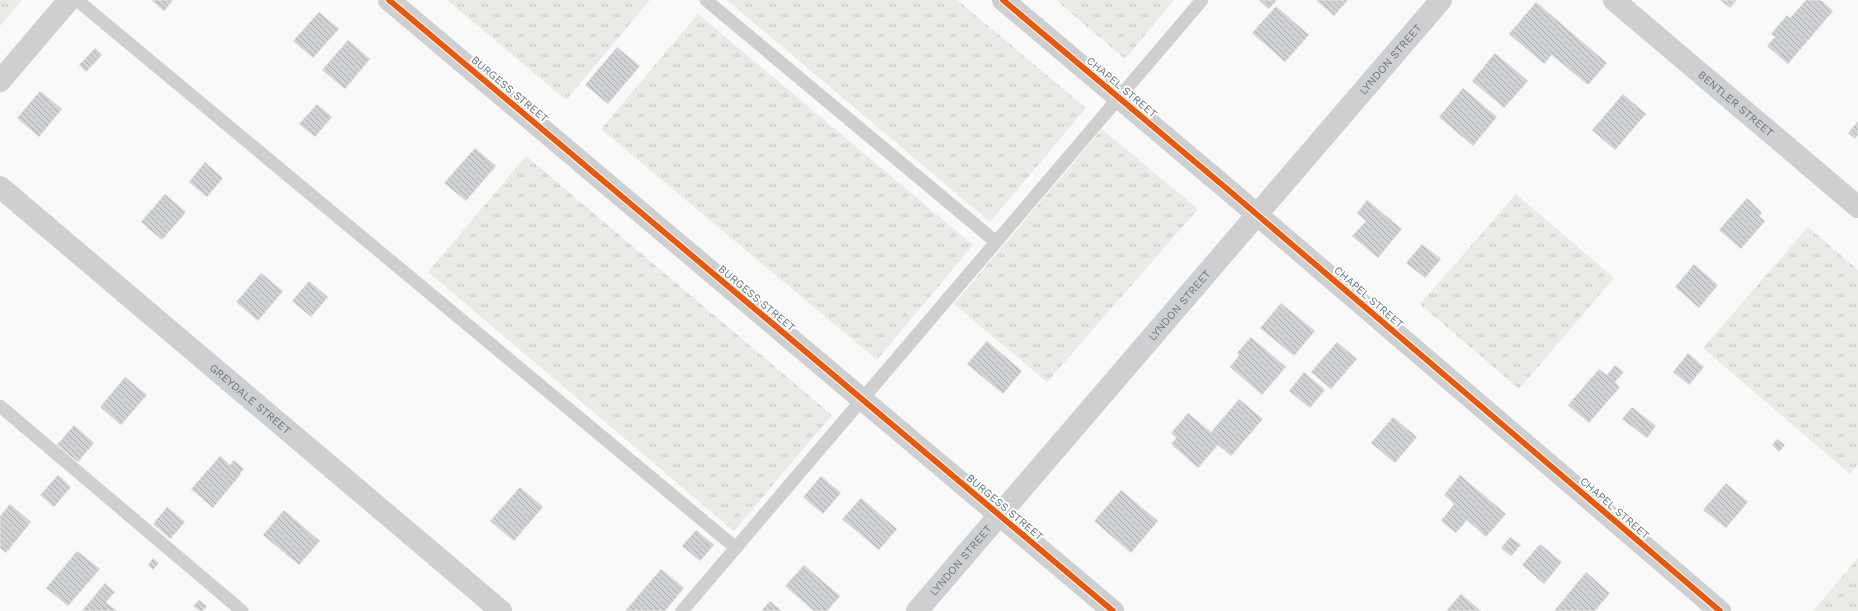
<svg xmlns="http://www.w3.org/2000/svg" width="1858" height="611" viewBox="0 0 1858 611" font-family="'Work Sans',sans-serif">
<style>
.grass{fill:url(#grass-tufts)}
.building{fill:url(#building-back-hatch);stroke:#e8e8e8}
.lines{fill:none;stroke-linecap:round;stroke-linejoin:round}
.lane{stroke:#cecfd0;stroke-width:13}
.street{stroke:#cecfd0;stroke-width:22}
.cycleway-casing{stroke:#fff;stroke-width:8}
.cycleway{stroke:#e8590c;stroke-width:6}
.labels{text-anchor:middle;stroke-width:4;stroke-linejoin:round;paint-order:stroke}
.street-label{font-size:11px;fill:#657683;stroke:#fff}
</style>
<defs>
<pattern id="grass-tufts" width="24" height="20" patternUnits="userSpaceOnUse"><rect width="24" height="20" fill="#e8ebe6"/><path d="M3 7l-1-3M5 7V3M7 7l1-3M15 17l-1-3M17 17v-4M19 17l1-3" fill="none" stroke="#c0c3c0"/></pattern>
<pattern id="building-back-hatch" width="6" height="6" patternUnits="userSpaceOnUse"><rect width="6" height="6" fill="#d0d2d3"/><path d="M-1 5l2 2M0 0l6 6M5-1l2 2" fill="none" stroke="#acafb1"/></pattern>
</defs>
<rect width="100%" height="100%" fill="#f9f9f9"/>
<path class="grass" d="M 0,0 L 22,0 L 0,26 Z
M 447,0 L 650,0 L 566,100 Z
M 727,0 L 957,0 L 1086,108 L 990,222 Z
M 1056,0 L 1174,0 L 1125,59 Z
M 698,14 L 973,245 L 877,360 L 601,129 Z
M 1102,129 L 1198,209 L 1047,382 L 954,304 Z
M 526,156 L 832,415 L 734,531 L 428,272 Z
M 1516,194 L 1614,278 L 1519,389 L 1420,304 Z
M 1808,227 L 1858,270 L 1858,464 L 1850,474 L 1703,348 Z
M 1858,558 L 1858,611 L 1813,611 Z"/>
<path class="building" d="M 151,0 L 173,0 L 164,11 Z
M 1259,0 L 1277,0 L 1269,9 Z
M 1316,0 L 1348,0 L 1334,16 Z
M 1720,0 L 1737,0 L 1730,8 Z
M 1806,0 L 1821,0 L 1833,11 L 1788,64 L 1767,46 L 1775,37 L 1771,34 L 1787,15 L 1790,18 Z
M 1536,2 L 1607,63 L 1588,85 L 1552,55 L 1544,64 L 1509,34 Z
M 1276,6 L 1309,35 L 1285,62 L 1252,33 Z
M 319,12 L 339,29 L 313,58 L 293,41 Z
M 348,40 L 370,59 L 345,89 L 322,70 Z
M 617,47 L 640,66 L 608,104 L 585,85 Z
M 95,48 L 102,55 L 86,72 L 79,65 Z
M 1495,53 L 1528,81 L 1504,108 L 1472,81 Z
M 1463,88 L 1497,117 L 1473,146 L 1439,117 Z
M 40,91 L 62,109 L 39,137 L 17,118 Z
M 1623,94 L 1646,114 L 1615,150 L 1592,130 Z
M 317,104 L 332,117 L 315,137 L 299,124 Z
M 1858,121 L 1858,135 L 1855,139 L 1848,133 Z
M 475,148 L 496,166 L 466,201 L 444,183 Z
M 205,162 L 223,178 L 207,197 L 189,182 Z
M 165,194 L 186,212 L 162,240 L 141,222 Z
M 1747,198 L 1762,213 L 1759,216 L 1765,221 L 1741,249 L 1719,230 Z
M 1367,200 L 1402,229 L 1378,258 L 1352,236 L 1366,221 L 1357,213 Z
M 1422,244 L 1441,259 L 1425,278 L 1406,263 Z
M 1694,264 L 1718,285 L 1699,308 L 1675,287 Z
M 261,273 L 283,291 L 258,321 L 236,302 Z
M 309,281 L 328,297 L 311,317 L 292,301 Z
M 1281,303 L 1315,331 L 1294,356 L 1260,328 Z
M 1251,337 L 1286,367 L 1262,395 L 1230,367 L 1239,355 L 1237,353 Z
M 987,341 L 1022,371 L 1003,394 L 967,364 Z
M 1337,342 L 1357,359 L 1331,389 L 1311,372 Z
M 1688,353 L 1704,367 L 1689,385 L 1673,372 Z
M 1615,365 L 1624,372 L 1615,382 L 1620,387 L 1589,423 L 1568,405 L 1599,369 L 1607,375 Z
M 1304,372 L 1325,390 L 1310,408 L 1289,391 Z
M 125,377 L 147,395 L 121,425 L 100,407 Z
M 1239,399 L 1263,419 L 1231,456 L 1218,445 L 1198,468 L 1171,444 L 1176,438 L 1171,433 L 1188,413 L 1211,432 Z
M 1632,407 L 1656,426 L 1647,438 L 1622,419 Z
M 1393,417 L 1417,437 L 1395,463 L 1371,443 Z
M 74,425 L 94,443 L 78,462 L 57,445 Z
M 1777,439 L 1785,445 L 1779,452 L 1772,445 Z
M 220,456 L 230,465 L 234,460 L 244,469 L 240,473 L 241,474 L 213,508 L 191,489 Z
M 58,475 L 71,487 L 54,507 L 40,495 Z
M 1460,475 L 1506,514 L 1486,537 L 1467,520 L 1456,533 L 1441,521 L 1454,504 L 1444,495 Z
M 821,476 L 841,493 L 823,514 L 803,497 Z
M 1726,483 L 1748,502 L 1726,528 L 1703,510 Z
M 520,487 L 543,507 L 514,541 L 490,521 Z
M 1121,490 L 1158,521 L 1131,553 L 1094,521 Z
M 861,498 L 897,529 L 879,550 L 842,519 Z
M 10,504 L 31,522 L 6,553 L 0,548 L 0,516 Z
M 167,507 L 185,522 L 170,539 L 153,524 Z
M 284,510 L 320,541 L 299,565 L 263,535 Z
M 696,530 L 714,545 L 700,561 L 682,546 Z
M 1510,537 L 1521,545 L 1511,556 L 1501,548 Z
M 1540,544 L 1562,562 L 1544,584 L 1522,565 Z
M 77,551 L 100,569 L 68,606 L 46,588 Z
M 153,558 L 159,563 L 153,570 L 148,565 Z
M 804,565 L 840,596 L 827,611 L 814,611 L 785,586 Z
M 661,569 L 684,588 L 665,611 L 625,611 Z
M 1586,572 L 1610,593 L 1595,611 L 1554,611 Z
M 105,583 L 115,592 L 106,602 L 117,611 L 82,611 Z
M 1461,594 L 1481,611 L 1446,611 Z
M 199,600 L 207,606 L 203,611 L 200,611 L 193,606 Z
M 770,601 L 782,611 L 761,611 Z"/>
<g class="lines">
<path class="lane" d="M 77,0 L 736,548
M 706,0 L 996,242
M 0,406 L 242,611
M 682,611 L 1202,0"/>
<g class="street">
<path d="M 389,0 L 1113,611"/>
<path d="M 1003,0 L 1226,188 L 1720,611"/>
<path id="s1" d="M 1614,0 L 1858,207"/>
<path d="M 0,81 L 69,0"/>
<path id="s2" d="M 0,187 L 501,611"/>
<path id="s3" d="M 917,611 L 1441,0"/>
</g>
<defs>
<path id="cycleway" d="M 389,0 L 1113,611
M 1003,0 L 1226,188 L 1720,611"/>
</defs>
<use href="#cycleway" class="cycleway-casing"/>
<use href="#cycleway" class="cycleway"/>
</g>
<g class="labels">
<g class="street-label">
<text dy="4" stroke="none"><textPath href="#s3" startOffset="727">LYNDON STREET</textPath></text>
<text transform="translate(1122 87) rotate(40)" y="4">CHAPEL STREET</text>
<text transform="translate(510 89) rotate(40)" y="4">BURGESS STREET</text>
<text dy="4" stroke="none"><textPath href="#s1" startOffset="160">BENTLER STREET</textPath></text>
<text transform="translate(1369 297) rotate(41)" y="4">CHAPEL STREET</text>
<text transform="translate(757 298) rotate(40)" y="4">BURGESS STREET</text>
<text dy="4" stroke="none"><textPath href="#s3" startOffset="403">LYNDON STREET</textPath></text>
<text dy="4" stroke="none"><textPath href="#s2" startOffset="328">GREYDALE STREET</textPath></text>
<text transform="translate(1005 507) rotate(40)" y="4">BURGESS STREET</text>
<text transform="translate(1615 508) rotate(41)" y="4">CHAPEL STREET</text>
<text dy="4" stroke="none"><textPath href="#s3" startOffset="67">LYNDON STREET</textPath></text>
</g>
</g>
</svg>
